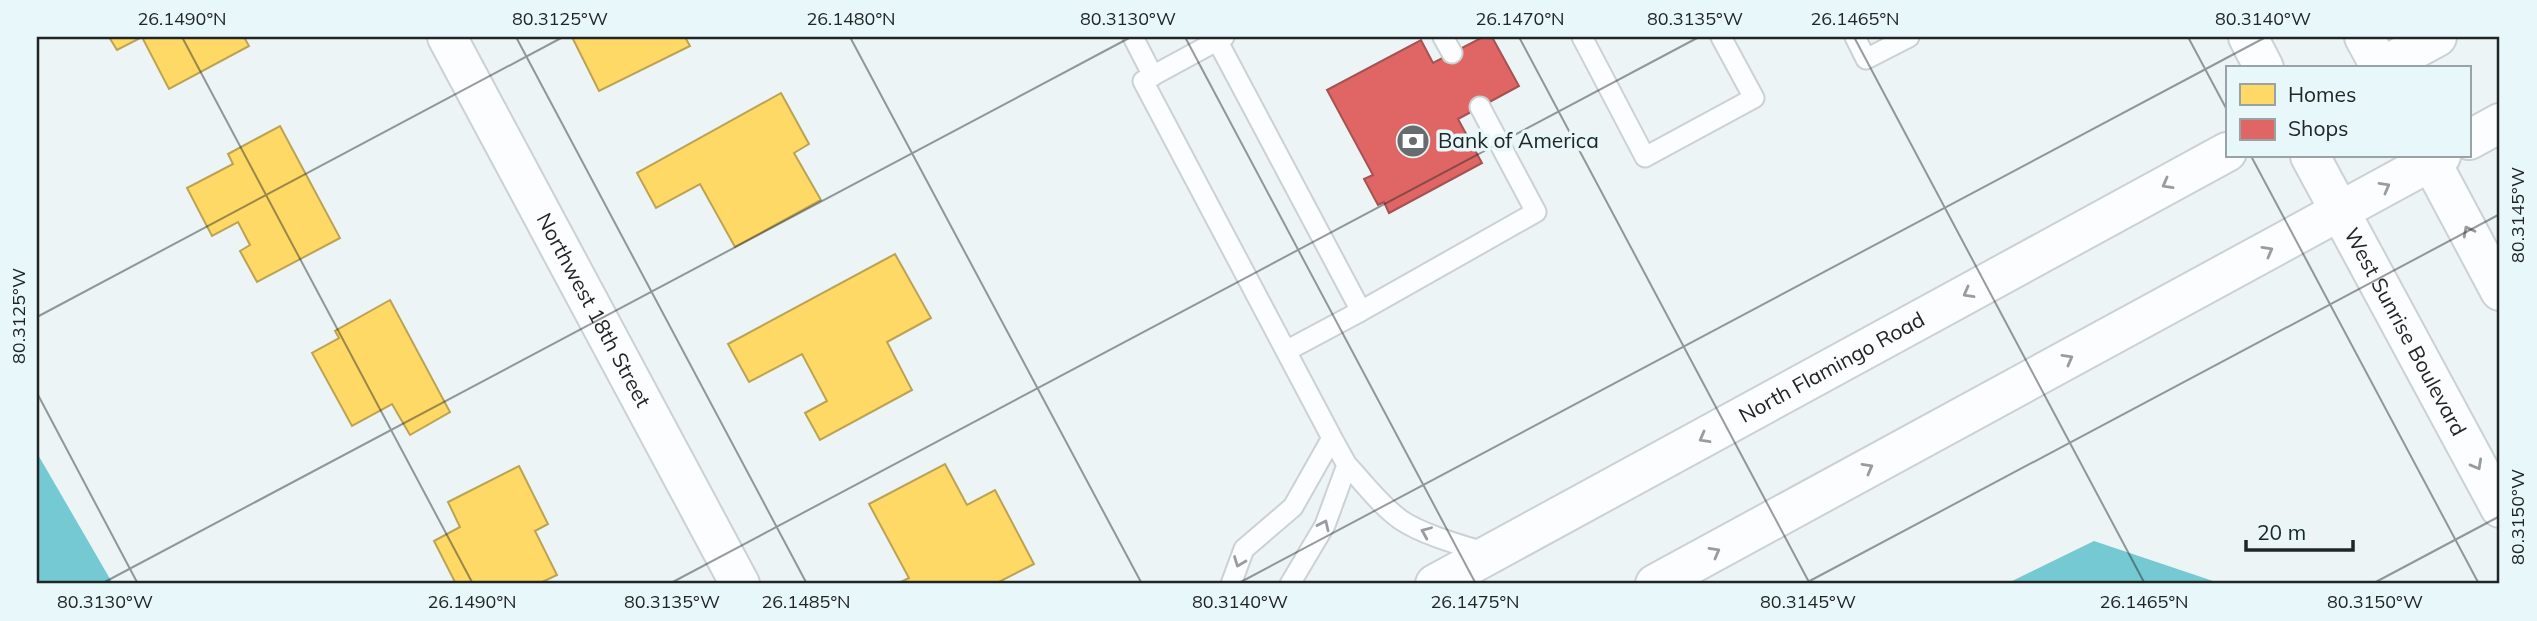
<svg xmlns="http://www.w3.org/2000/svg" width="2537" height="621" viewBox="0 0 2537 621" font-family="Mulish,sans-serif">
<style>
.water{fill:#75c9d3}
.homes{fill:#ffd966;stroke:#bca353;stroke-width:2}
.shops{fill:#e06666;stroke:#a65253;stroke-width:2}
.lines{fill:none;stroke-linecap:round;stroke-linejoin:round}
.lane-casing{stroke:#ccd1d2;stroke-width:23}
.street-casing{stroke:#ccd1d2;stroke-width:42}
.highway-casing{stroke:#ccd1d2;stroke-width:42}
.lane{stroke:#fcfdfe;stroke-width:19}
.street{stroke:#fcfdfe;stroke-width:38}
.highway{stroke:#fcfdfe;stroke-width:38}
.oneway{stroke:#999c9d}
.ticks{fill:none;stroke:#202526;stroke-width:2;stroke-opacity:0.45}
.labels{text-anchor:middle;stroke-width:7;stroke-linejoin:round;paint-order:stroke}
.poi-label{font-size:21px;fill:#202526;stroke:#e8f7f9;text-anchor:start}
.street-label{font-size:21px;fill:#202526;stroke:#e8f7f9}
.neatline{fill:none;stroke:#202526;stroke-width:2.5}
.ticks-label{font-size:18px;text-anchor:middle;fill:#202526}
</style>
<rect width="100%" height="100%" fill="#ecf4f5"/>
<path class="water" d="M 37,453 L 113,584 L 37,584 Z
M 2094,541 L 2222,584 L 2006,584 Z"/>
<path class="homes" d="M 109,37 L 244,37 L 249,46 L 169,89 L 142,37 L 117,50 Z
M 572,37 L 685,37 L 690,46 L 599,91 Z
M 781,93 L 809,144 L 794,153 L 821,200 L 735,247 L 700,184 L 656,208 L 637,173 Z
M 280,126 L 340,238 L 257,282 L 240,251 L 250,245 L 238,222 L 212,236 L 187,188 L 233,164 L 228,154 Z
M 895,254 L 931,318 L 887,342 L 912,390 L 820,440 L 805,413 L 827,401 L 802,354 L 749,382 L 728,344 Z
M 390,300 L 450,412 L 410,435 L 392,404 L 352,426 L 312,353 L 339,338 L 335,331 Z
M 945,464 L 967,505 L 995,490 L 1034,564 L 995,584 L 897,584 L 909,578 L 869,504 Z
M 519,466 L 548,524 L 535,531 L 557,575 L 538,584 L 456,584 L 434,541 L 460,527 L 448,502 Z"/>
<path class="shops" d="M 1483,37 L 1492,37 L 1519,86 L 1458,119 L 1482,163 L 1389,213 L 1384,202 L 1378,205 L 1364,179 L 1373,175 L 1327,90 L 1421,40 L 1433,63 Z"/>
<g class="lines">
<defs>
<path id="lane" d="M 1133,37 L 1153,76
M 1224,37 L 1143,81 L 1332,438
M 1443,37 L 1452,53
M 1582,37 L 1645,157 L 1754,98 L 1721,37
M 1855,37 L 1866,59 L 1909,37
M 1217,40 L 1361,311 L 1536,212 L 1480,107
M 1286,351 L 1361,311
M 1347,465 C 1365,484 1380,505 1401,520 C 1423,535 1464,546 1490,554
M 1231,584 L 1244,549 L 1293,507 L 1332,438 L 1347,465 L 1325,525 L 1290,584"/>
<g id="street">
<path id="s1" d="M 447,37 L 740,584"/>
</g>
<g id="highway">
<path d="M 2248,37 L 2264,68"/>
<path d="M 2364,37 L 2381,68"/>
<path d="M 2380,68 L 2437,37"/>
<path d="M 2469,140 L 2500,123"/>
<path id="s2" d="M 2310,156 L 2500,508"/>
<path d="M 2428,156 L 2500,291"/>
<path id="s3" d="M 1435,584 L 2227,152"/>
<path d="M 1655,584 L 2441,156"/>
</g>
</defs>
<use href="#lane" class="lane-casing"/>
<use href="#street" class="street-casing"/>
<use href="#highway" class="highway-casing"/>
<use href="#lane" class="lane"/>
<use href="#street" class="street"/>
<use href="#highway" class="highway"/>
</g>
<defs><path id="oneway-chevron" d="M-2-3.5L2.5 0L-2 3.5" fill="none" stroke-width="1.6" stroke-linecap="round" stroke-linejoin="round" transform="scale(1.75)"/></defs>
<g class="oneway">
<use href="#oneway-chevron" transform="translate(2167 184) rotate(151)"/>
<use href="#oneway-chevron" transform="translate(2385 187) rotate(-29)"/>
<use href="#oneway-chevron" transform="translate(2468 231) rotate(-118)"/>
<use href="#oneway-chevron" transform="translate(2268 251) rotate(-29)"/>
<use href="#oneway-chevron" transform="translate(1968 293) rotate(151)"/>
<use href="#oneway-chevron" transform="translate(2068 359) rotate(-29)"/>
<use href="#oneway-chevron" transform="translate(1704 438) rotate(151)"/>
<use href="#oneway-chevron" transform="translate(2477 465) rotate(61)"/>
<use href="#oneway-chevron" transform="translate(1868 468) rotate(-29)"/>
<use href="#oneway-chevron" transform="translate(1324 525) rotate(-65)"/>
<use href="#oneway-chevron" transform="translate(1426 532) rotate(-157)"/>
<use href="#oneway-chevron" transform="translate(1715 552) rotate(-29)"/>
<use href="#oneway-chevron" transform="translate(1239 562) rotate(111)"/>
</g>
<path class="ticks" d="M 182,37 L 473,584M 516,37 L 807,584M 850,37 L 1142,584M 1185,37 L 1476,584M 1519,37 L 1810,584M 1854,37 L 2145,584M 2188,37 L 2227,110M 2251,156 L 2479,584M 37,317 L 563,37M 37,393 L 138,584M 101,584 L 1131,37M 669,584 L 1699,37M 1237,584 L 2266,37M 1804,584 L 2500,214M 2372,584 L 2500,516"/>
<defs>
<symbol id="bank-disc" viewBox="-11 -11 22 22"><circle r="9.5" fill="#676d6e" stroke="#e8f7f9"/><path d="M-6-4H6V4H-6ZM0-2.3a2.3 2.3 0 1 0 0 4.6a2.3 2.3 0 1 0 0-4.6Z" fill="#fff"/></symbol>
</defs>
<g fill-rule="evenodd">
<use href="#bank-disc" x="1394" y="122" width="38" height="38"/>
</g>
<g class="labels">
<g class="poi-label">
<text x="1438" y="148">Bank of America</text>
</g>
<g class="street-label">
<text dy="7" stroke="none"><textPath href="#s1" startOffset="310">Northwest 18th Street</textPath></text>
<text dy="7" stroke="none"><textPath href="#s2" startOffset="200">West Sunrise Boulevard</textPath></text>
<text dy="7" stroke="none"><textPath href="#s3" startOffset="452">North Flamingo Road</textPath></text>
</g>
</g>
<rect width="2537" height="621" fill="none" stroke="#e8f7f9" stroke-width="77"/>
<rect x="2226" y="66" width="245" height="91" fill="#e8f7f9" stroke="#98a3a5" stroke-width="2"/>
<rect x="2240" y="84" width="35" height="21" fill="#ffd966" stroke="#98a3a5" stroke-width="2"/>
<text x="2288" y="102" font-size="21" fill="#202526">Homes</text>
<rect x="2240" y="119" width="35" height="21" fill="#e06666" stroke="#98a3a5" stroke-width="2"/>
<text x="2288" y="136" font-size="21" fill="#202526">Shops</text>
<path d="M2246 540v10h107v-10" fill="none" stroke="#202526" stroke-width="3.5"/>
<text x="2257" y="540" font-size="21" fill="#202526" stroke="#e8f7f9" stroke-width="5" paint-order="stroke">20 m</text>
<rect x="38" y="38" width="2460" height="544" class="neatline"/>
<g class="ticks-label">
<text x="182" y="25">26.1490°N</text>
<text x="560" y="25">80.3125°W</text>
<text x="851" y="25">26.1480°N</text>
<text x="1128" y="25">80.3130°W</text>
<text x="1520" y="25">26.1470°N</text>
<text x="1695" y="25">80.3135°W</text>
<text x="1855" y="25">26.1465°N</text>
<text x="2263" y="25">80.3140°W</text>
<text transform="translate(2518 215) rotate(-90)" y="6">80.3145°W</text>
<text transform="translate(19 316) rotate(-90)" y="6">80.3125°W</text>
<text transform="translate(2518 517) rotate(-90)" y="6">80.3150°W</text>
<text x="105" y="608">80.3130°W</text>
<text x="472" y="608">26.1490°N</text>
<text x="672" y="608">80.3135°W</text>
<text x="806" y="608">26.1485°N</text>
<text x="1240" y="608">80.3140°W</text>
<text x="1475" y="608">26.1475°N</text>
<text x="1808" y="608">80.3145°W</text>
<text x="2144" y="608">26.1465°N</text>
<text x="2375" y="608">80.3150°W</text>
</g>
</svg>
